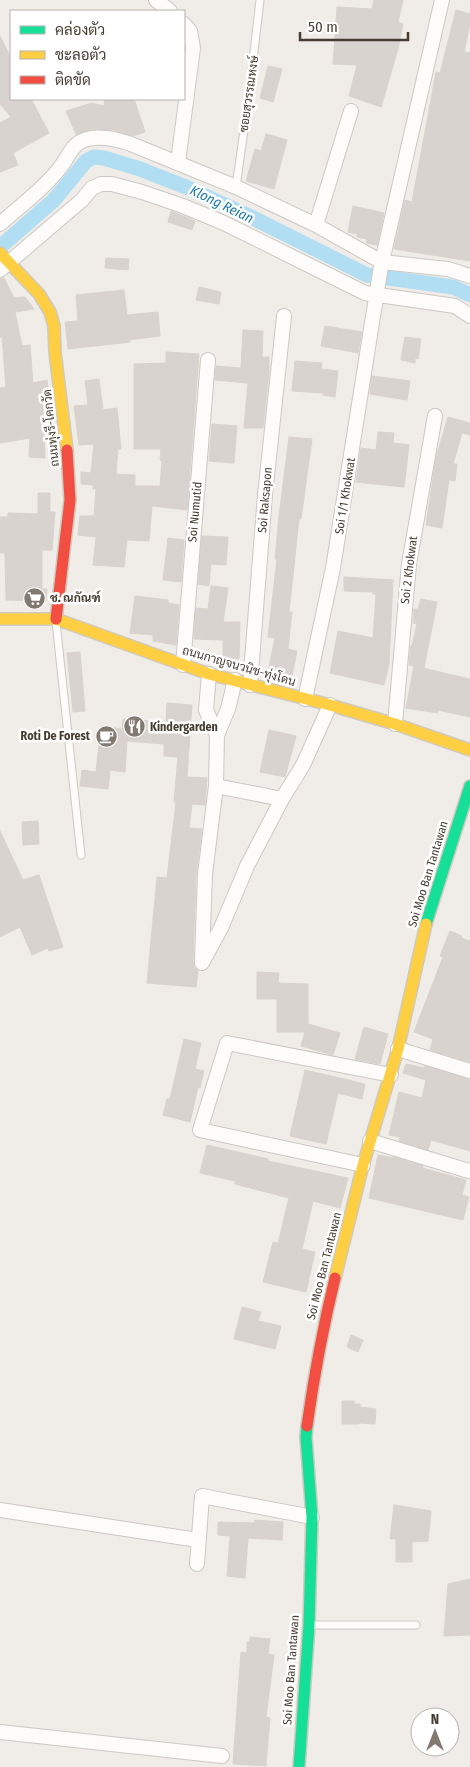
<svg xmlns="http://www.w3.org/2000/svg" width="470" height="1767" viewBox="0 0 470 1767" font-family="'Fira Sans Condensed',Sarabun,sans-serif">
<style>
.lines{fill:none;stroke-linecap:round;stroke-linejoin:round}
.canal{stroke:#b2def3;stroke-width:15}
.building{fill:#d8d3ce;stroke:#d8d3cc}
.lane-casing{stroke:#ccc8c3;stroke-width:9}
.street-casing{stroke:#ccc8c3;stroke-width:16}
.fast-casing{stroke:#d0c9bd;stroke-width:14}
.slow-casing{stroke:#d0c9bd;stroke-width:14}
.jam-casing{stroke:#d0c9bd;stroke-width:14}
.lane{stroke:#fdfcfb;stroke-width:7}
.street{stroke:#fdfcfb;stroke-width:14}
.fast{stroke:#16e098;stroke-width:11}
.slow{stroke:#ffcf43;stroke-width:11}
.jam{stroke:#f24e42;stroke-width:11}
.labels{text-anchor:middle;stroke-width:5;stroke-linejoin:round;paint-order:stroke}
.street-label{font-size:12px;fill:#463d32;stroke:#fff}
.poi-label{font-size:12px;font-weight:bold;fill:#463d32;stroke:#fff;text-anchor:start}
.water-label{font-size:14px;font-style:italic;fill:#1e7cac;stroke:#fff}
</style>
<rect width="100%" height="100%" fill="#f0ece7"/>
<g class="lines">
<path class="canal" d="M 0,247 L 54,200 L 86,161 L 94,157 L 104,158 L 140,169 L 186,187 L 249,216 L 367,275 L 453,287 L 470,295"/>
</g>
<path class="building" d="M 374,0 L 403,0 L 398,22 L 403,24 L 398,49 L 381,107 L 349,96 L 357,65 L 333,64 L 337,7 L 372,9 Z
M 456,10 L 470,14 L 470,24 L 464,52 L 470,53 L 470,261 L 394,249 L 405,200 L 412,202 L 436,72 L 440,73 Z
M 0,36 L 11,58 L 11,99 L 31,99 L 49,133 L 13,153 L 18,165 L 0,172 L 0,123 L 11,117 L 0,104 Z
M 268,66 L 282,69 L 273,102 L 260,98 Z
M 105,99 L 134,99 L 145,132 L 133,136 L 114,130 L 92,129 L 76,134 L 66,111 L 92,103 L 104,106 Z
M 266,134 L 287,140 L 274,189 L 246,181 L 255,149 L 261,151 Z
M 353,206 L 384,213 L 377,245 L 366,243 L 367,239 L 357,237 L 357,234 L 348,232 Z
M 171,211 L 195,221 L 192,230 L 168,222 Z
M 106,258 L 129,259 L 128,270 L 105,268 Z
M 4,278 L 14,298 L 25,297 L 34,309 L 15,312 L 22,346 L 30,345 L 33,383 L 47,380 L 50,401 L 43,406 L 45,458 L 29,457 L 30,438 L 0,443 L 0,388 L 6,387 L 2,337 L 0,337 L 0,279 Z
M 199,287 L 221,292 L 219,304 L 196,300 Z
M 124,290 L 127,315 L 158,312 L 160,336 L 129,340 L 130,342 L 68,349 L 65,322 L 78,321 L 76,295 Z
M 325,326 L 362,332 L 358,353 L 321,346 Z
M 243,330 L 263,331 L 262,357 L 269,357 L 269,372 L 263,428 L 244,428 L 248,383 L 215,380 L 216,366 L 241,368 Z
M 405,337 L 421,339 L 418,359 L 415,358 L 415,363 L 401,360 Z
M 166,352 L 199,354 L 187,510 L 152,506 L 149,541 L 127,540 L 124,567 L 93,565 L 96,537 L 78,535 L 80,516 L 94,516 L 96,489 L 93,489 L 93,485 L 81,484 L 81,472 L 91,473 L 94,444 L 79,445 L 74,406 L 88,405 L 85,381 L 99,379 L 103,410 L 117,408 L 121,449 L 118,449 L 116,474 L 135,475 L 135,486 L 160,486 L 162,461 L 160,460 L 161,449 L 134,449 L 134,364 L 166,363 Z
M 295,361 L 322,363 L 321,369 L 338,371 L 335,397 L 323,395 L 323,393 L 292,391 Z
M 372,376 L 410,381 L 407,400 L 370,394 Z
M 448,417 L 470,423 L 470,435 L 462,433 L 453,464 L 457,464 L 455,481 L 449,480 L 442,528 L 426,525 L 436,458 Z
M 212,424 L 237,426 L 234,463 L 209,461 Z
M 378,432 L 394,433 L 393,443 L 409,445 L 404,487 L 356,482 L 361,448 L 376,450 Z
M 289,437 L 312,439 L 301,519 L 299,519 L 289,612 L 292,612 L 288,649 L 297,651 L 291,681 L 267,677 L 275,638 L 268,637 L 277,559 L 275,559 L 279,516 Z
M 38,493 L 50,493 L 50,512 L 55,512 L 52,550 L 42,550 L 42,589 L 47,589 L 46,601 L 6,600 L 5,553 L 0,553 L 0,517 L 8,517 L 8,513 L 37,514 L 38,512 Z
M 202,536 L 228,537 L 226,565 L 211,564 L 209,586 L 198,584 Z
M 168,538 L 184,540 L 181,582 L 163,580 Z
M 344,577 L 393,580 L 389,664 L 384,685 L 330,673 L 338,631 L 373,638 L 376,594 L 373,594 L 373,592 L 344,591 Z
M 211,586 L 228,588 L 223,622 L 240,622 L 239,659 L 223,659 L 223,640 L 194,639 L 196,608 L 208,609 Z
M 135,596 L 168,600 L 168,603 L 179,605 L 176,645 L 153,641 L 153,635 L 130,633 Z
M 421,599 L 437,602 L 424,668 L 409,665 L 411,645 L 412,646 L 417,624 L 413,623 L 414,609 L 418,609 Z
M 80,652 L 85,711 L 73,712 L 67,653 Z
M 414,666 L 470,679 L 470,717 L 438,710 L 438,713 L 406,708 Z
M 167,703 L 192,705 L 187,777 L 207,778 L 205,805 L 192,804 L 189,828 L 202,829 L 196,874 L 193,959 L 194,967 L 198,971 L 196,987 L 147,983 L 157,877 L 167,878 L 176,802 L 174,802 L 178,757 L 164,756 L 164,744 L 127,741 L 125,772 L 110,770 L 108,789 L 80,786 L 82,770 L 96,772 L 101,726 L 122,729 L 123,719 L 166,722 Z
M 269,730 L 296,736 L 285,777 L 260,772 Z
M 38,821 L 39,844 L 23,845 L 22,822 Z
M 0,831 L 23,880 L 39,875 L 63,947 L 49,951 L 48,948 L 32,955 L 20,927 L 0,937 Z
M 450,931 L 462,936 L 461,938 L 470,941 L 470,1062 L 430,1050 L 433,1039 L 414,1032 L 443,957 L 440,956 Z
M 257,972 L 279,973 L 278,983 L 308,984 L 308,1024 L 340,1033 L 333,1055 L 301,1046 L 305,1032 L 277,1032 L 277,999 L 257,999 Z
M 364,1027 L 388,1034 L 380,1064 L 355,1059 Z
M 184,1039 L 201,1043 L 195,1069 L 204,1071 L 200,1088 L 198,1087 L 190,1122 L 163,1115 L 167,1099 L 170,1099 Z
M 406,1064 L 424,1068 L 425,1066 L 470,1080 L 470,1151 L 431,1140 L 428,1150 L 399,1141 L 400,1137 L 389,1135 L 399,1092 L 422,1098 L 426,1080 L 403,1073 Z
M 305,1070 L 365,1084 L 362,1099 L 338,1093 L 326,1144 L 290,1136 Z
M 207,1145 L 268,1159 L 268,1161 L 348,1178 L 340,1208 L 313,1201 L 302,1249 L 315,1252 L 306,1292 L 263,1282 L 273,1242 L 278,1243 L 289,1198 L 235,1184 L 235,1181 L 200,1173 Z
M 378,1155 L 393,1158 L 393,1157 L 423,1166 L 422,1168 L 466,1180 L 462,1195 L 469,1197 L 463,1220 L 369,1198 Z
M 242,1307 L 261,1312 L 258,1321 L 281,1326 L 275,1349 L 234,1339 Z
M 351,1335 L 363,1340 L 358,1352 L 347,1347 Z
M 342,1401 L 354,1401 L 354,1404 L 360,1404 L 360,1407 L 376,1409 L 375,1424 L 359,1423 L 359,1424 L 342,1424 Z
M 394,1505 L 431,1511 L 428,1541 L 412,1542 L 412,1562 L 396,1562 L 396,1539 L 390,1539 Z
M 255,1520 L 283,1522 L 282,1540 L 248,1538 L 245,1578 L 227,1576 L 230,1536 L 218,1535 L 218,1522 L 254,1523 Z
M 470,1579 L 470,1635 L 444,1636 L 448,1584 Z
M 250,1637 L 270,1639 L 268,1654 L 274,1655 L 266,1717 L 270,1718 L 266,1766 L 233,1764 L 241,1652 L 247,1653 L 247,1642 L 250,1642 Z"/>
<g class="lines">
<defs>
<path id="lane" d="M 236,187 L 249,95 L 260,0
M 56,622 L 81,855
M 311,1625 L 416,1625"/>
<path id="street" d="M 156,0 L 170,11
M 178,162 L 193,48 L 190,31 L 184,24
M 0,224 C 20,206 47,186 62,165 C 68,157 72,145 82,141 C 97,134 116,139 131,144 L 236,187 L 316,225 L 382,262 L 448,269 L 470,276
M 316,225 L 351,111
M 0,270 L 82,200 L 92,188 L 101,184 L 112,184 L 142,192 L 183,206 L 224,223 L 365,293 L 455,306 L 470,316
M 183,665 L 208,360
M 209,674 L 206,710 L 217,735
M 235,680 L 228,709 L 217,735 L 216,786 L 282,799
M 250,685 L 265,495 L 284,316
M 305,699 L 333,568 L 381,266 L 442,0
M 395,724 L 409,564 L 435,416
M 202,959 L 205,874 L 216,786
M 202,963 L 221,928 L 247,866 L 282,799 L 303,765 L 330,705
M 398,1049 L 470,1071
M 370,1141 L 469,1171
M 363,1165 L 200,1130 L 227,1043 L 391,1075
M 0,1510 L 198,1540
M 197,1564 L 202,1496 L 312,1517
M 0,1732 L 222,1756"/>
<path id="fast" d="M 426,924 L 470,786
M 299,1767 L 309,1625 L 312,1517 L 306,1437 L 307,1426"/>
<path id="slow" d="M 0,253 L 39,294 L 50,312 L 54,326 L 55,352 L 67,450
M 0,619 L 56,619 L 209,674 L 330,705 L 395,724 L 470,750
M 335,1278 L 363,1165 L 398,1049 L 426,924"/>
<path id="jam" d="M 56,619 L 70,500 L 67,450
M 307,1426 C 314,1376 323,1327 335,1278"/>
</defs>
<use href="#lane" class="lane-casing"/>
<use href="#street" class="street-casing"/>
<use href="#fast" class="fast-casing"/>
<use href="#slow" class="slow-casing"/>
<use href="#jam" class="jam-casing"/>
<use href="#lane" class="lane"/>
<use href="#street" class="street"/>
<use href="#fast" class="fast"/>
<use href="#slow" class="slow"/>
<use href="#jam" class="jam"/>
</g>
<defs>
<symbol id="supermarket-disc" viewBox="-11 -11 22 22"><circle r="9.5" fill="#827a71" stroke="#fff"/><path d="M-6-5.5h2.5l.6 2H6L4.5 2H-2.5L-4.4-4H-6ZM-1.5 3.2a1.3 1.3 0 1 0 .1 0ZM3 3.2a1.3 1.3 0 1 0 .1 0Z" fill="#fff"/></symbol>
<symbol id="restaurant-disc" viewBox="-11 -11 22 22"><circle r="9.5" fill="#827a71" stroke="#fff"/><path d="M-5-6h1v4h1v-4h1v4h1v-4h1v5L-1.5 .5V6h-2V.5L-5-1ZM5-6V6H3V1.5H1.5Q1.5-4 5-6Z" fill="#fff"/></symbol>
<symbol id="cafe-disc" viewBox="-11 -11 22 22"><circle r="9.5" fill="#827a71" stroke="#fff"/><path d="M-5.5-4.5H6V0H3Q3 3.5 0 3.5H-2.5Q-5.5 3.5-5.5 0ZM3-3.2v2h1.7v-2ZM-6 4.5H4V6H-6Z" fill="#fff"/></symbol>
</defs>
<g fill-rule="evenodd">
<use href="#supermarket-disc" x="22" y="586" width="25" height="25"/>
<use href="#restaurant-disc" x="122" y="714" width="25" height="25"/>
<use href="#cafe-disc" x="94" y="724" width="25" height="25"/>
</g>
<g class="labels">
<g class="street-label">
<text transform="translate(249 94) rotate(-82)" y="4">ซอยสุวรรณหงษ์</text>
<text transform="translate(51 428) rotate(-96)" y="4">ถนนทุ่งรี-โคกวัด</text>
<text transform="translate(345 496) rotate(-81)" y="4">Soi 1/1 Khokwat</text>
<text transform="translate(265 500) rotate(-85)" y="4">Soi Raksapon</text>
<text transform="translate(195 512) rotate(-85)" y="4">Soi Numutid</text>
<text transform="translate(409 570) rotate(-83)" y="4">Soi 2 Khokwat</text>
<text transform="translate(239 666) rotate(16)" y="4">ถนนกาญจนวนิช-ทุ่งโดน</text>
<text transform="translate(428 874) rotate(-73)" y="4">Soi Moo Ban Tantawan</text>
<text transform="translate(324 1266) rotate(-76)" y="4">Soi Moo Ban Tantawan</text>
<text transform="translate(291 1670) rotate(-86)" y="4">Soi Moo Ban Tantawan</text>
</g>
<g class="poi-label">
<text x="50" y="602">ช. ณกัณฑ์</text>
<text x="150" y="731">Kindergarden</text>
<text x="90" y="740" text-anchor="end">Roti De Forest</text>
</g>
<g class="water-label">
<text transform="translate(222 204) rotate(26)" y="5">Klong Reian</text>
</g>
</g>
<rect x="10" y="10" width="175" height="90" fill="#ffffff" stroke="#b5b1ad"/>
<rect x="20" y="26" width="25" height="8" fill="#16e098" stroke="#b5b1ad"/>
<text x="55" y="35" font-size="15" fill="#463d32">คล่องตัว</text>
<rect x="20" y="51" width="25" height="8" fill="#ffcf43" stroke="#b5b1ad"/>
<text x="55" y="60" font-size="15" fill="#463d32">ชะลอตัว</text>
<rect x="20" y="76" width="25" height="8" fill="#f24e42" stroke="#b5b1ad"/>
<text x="55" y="85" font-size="15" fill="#463d32">ติดขัด</text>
<g transform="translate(435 1732)"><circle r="24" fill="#ffffff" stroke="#b5b1ad"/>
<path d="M0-4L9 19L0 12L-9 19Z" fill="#827a71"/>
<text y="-8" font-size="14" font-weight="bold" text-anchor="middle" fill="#463d32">N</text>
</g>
<path d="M300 32v8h108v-8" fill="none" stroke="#463d32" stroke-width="2.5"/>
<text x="308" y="32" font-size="15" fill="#463d32" stroke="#ffffff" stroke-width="4" paint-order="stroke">50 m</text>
</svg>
